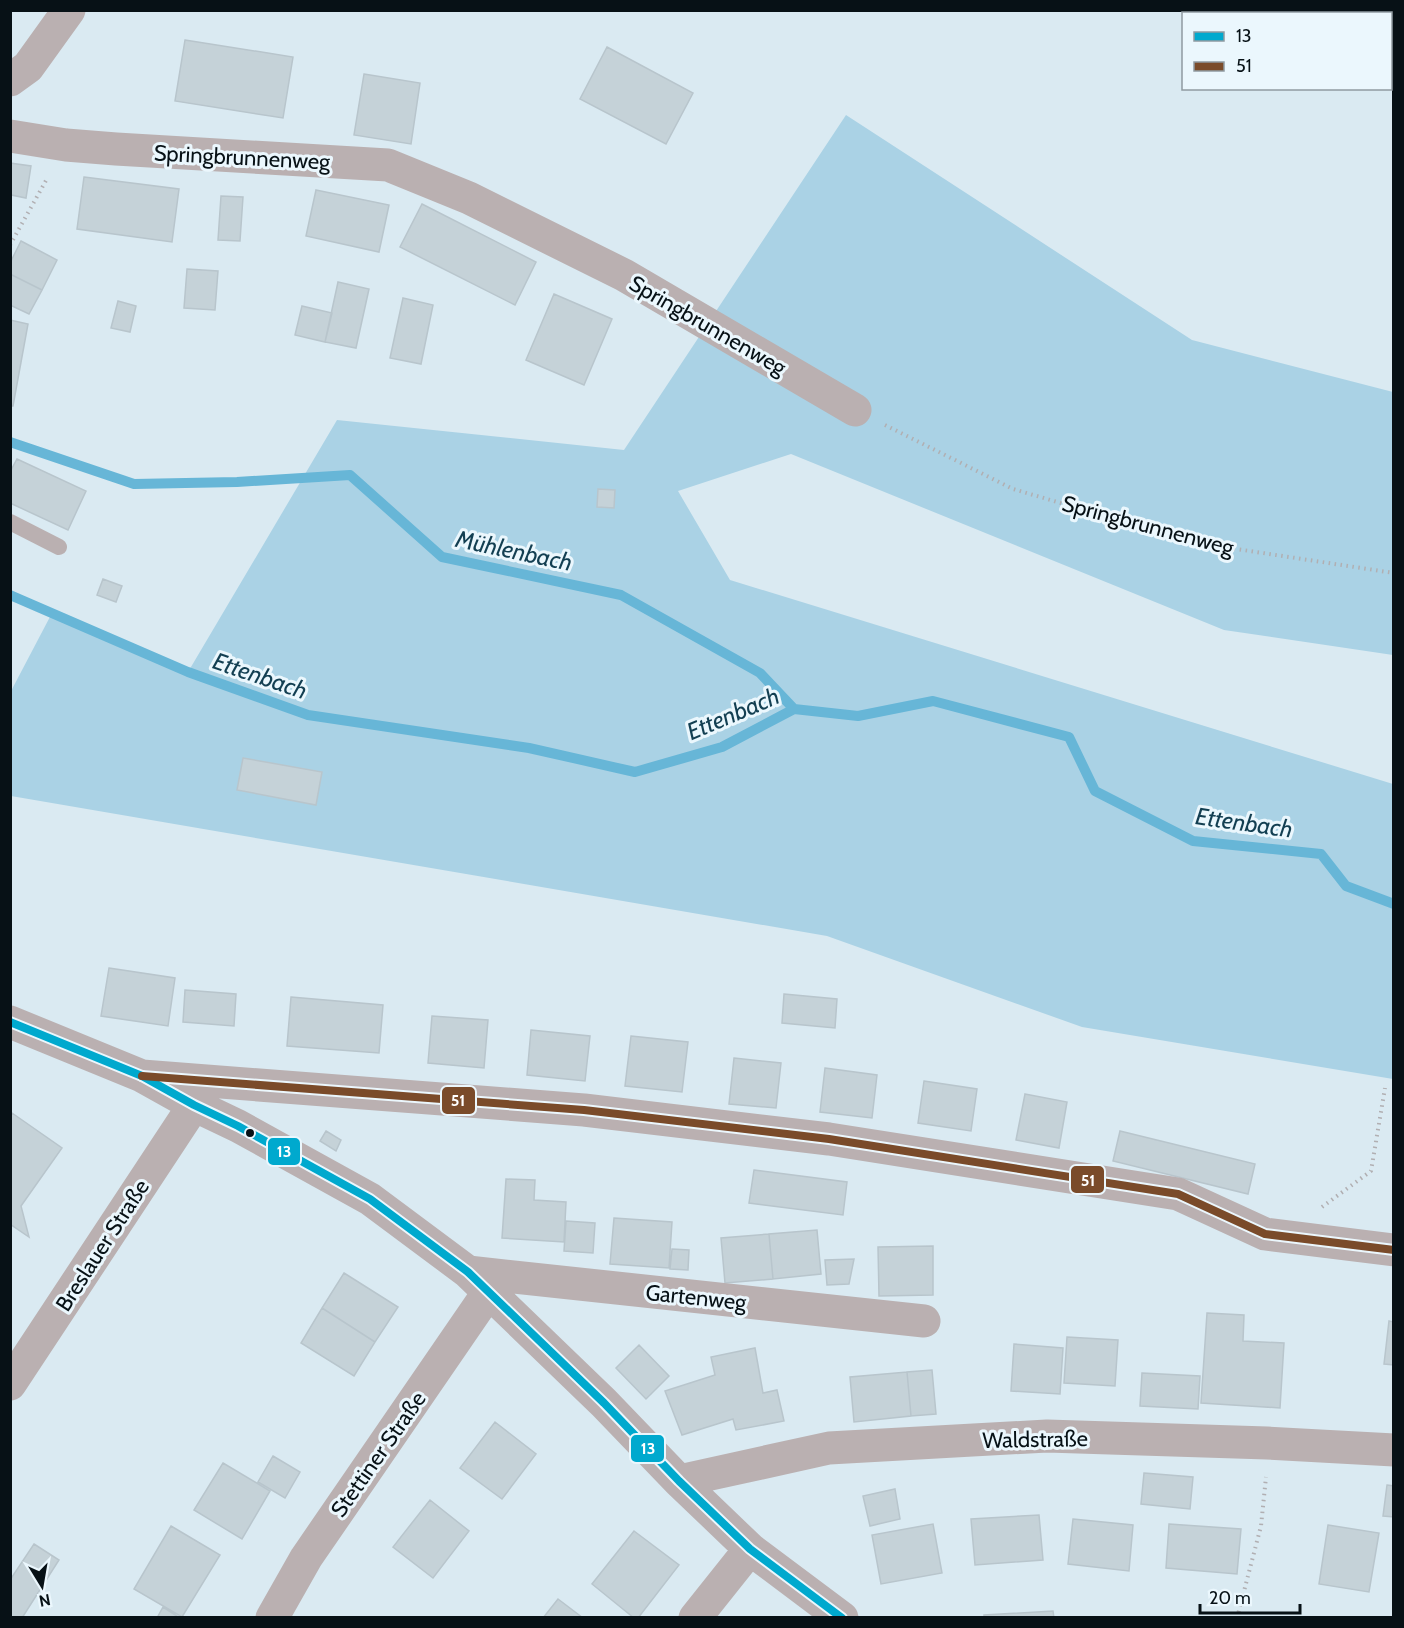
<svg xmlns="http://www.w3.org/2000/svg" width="1404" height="1628" viewBox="0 0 1404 1628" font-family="Cabin,sans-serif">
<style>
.green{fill:#aad2e5}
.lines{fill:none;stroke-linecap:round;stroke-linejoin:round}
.stream{stroke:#67b6d7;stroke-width:10}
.building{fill:#c5d2d8;stroke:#b8c5cc;stroke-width:1.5}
.path{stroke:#b1afb2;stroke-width:4;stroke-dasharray:1.5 4.5;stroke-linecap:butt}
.service{stroke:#bab0b1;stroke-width:16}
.minor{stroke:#bab0b1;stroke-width:33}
.bus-1-casing{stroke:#ebf7fd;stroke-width:12}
.bus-2-casing{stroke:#ebf7fd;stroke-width:12}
.bus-1{stroke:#00a9ce;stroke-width:8}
.bus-2{stroke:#7a4b2a;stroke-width:8}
.bus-dot{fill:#071116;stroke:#ebf7fd;stroke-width:2}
.labels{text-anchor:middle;stroke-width:6;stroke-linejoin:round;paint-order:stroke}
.street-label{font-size:22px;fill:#071116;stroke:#ebf7fd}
.water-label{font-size:24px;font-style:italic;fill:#133f52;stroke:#ebf7fd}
.line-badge{stroke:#ebf7fd;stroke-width:2}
.badge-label{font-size:16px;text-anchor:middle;font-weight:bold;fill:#fff}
</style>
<rect width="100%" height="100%" fill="#daeaf2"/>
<path class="green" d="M 846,115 L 1192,340 L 1393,392 L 1393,655 L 1224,630 L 791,454 L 678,491 L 730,580 L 1393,784 L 1393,1079 L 1082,1027 L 827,936 L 11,796 L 10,693 L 52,613 L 188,672 L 337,420 L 624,450 Z"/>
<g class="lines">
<path class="stream" d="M 10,442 L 134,484 L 237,482 L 350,475 L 442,557 L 621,595 L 760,673 L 794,709
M 10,595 L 188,672 L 308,715 L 529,748 L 635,772 L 722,747 L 794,709 L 858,716 L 933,701 L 1069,737 L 1095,791 L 1193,841 L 1321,854 L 1346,886 L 1394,904"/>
</g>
<path class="building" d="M 185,40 L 293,57 L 283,118 L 175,101 Z
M 607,47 L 693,93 L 666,144 L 580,99 Z
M 364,74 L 420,83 L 411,144 L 354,135 Z
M 10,163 L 31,166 L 26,198 L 11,195 L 10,199 Z
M 84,177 L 179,189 L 172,242 L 77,229 Z
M 316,190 L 389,205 L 379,252 L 306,236 Z
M 221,196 L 243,197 L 240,241 L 218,240 Z
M 422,204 L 536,262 L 515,305 L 400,247 Z
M 21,241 L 57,260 L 42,290 L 10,274 L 10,263 Z
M 187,269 L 218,271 L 215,310 L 184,308 Z
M 10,274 L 42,290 L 29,314 L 10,305 Z
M 338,282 L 369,289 L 356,348 L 325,342 Z
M 554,294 L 612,319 L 584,385 L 526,360 Z
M 403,298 L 433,305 L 421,364 L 390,358 Z
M 118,301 L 136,306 L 130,332 L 111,328 Z
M 302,306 L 332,313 L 325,342 L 295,335 Z
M 10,320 L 28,324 L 13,406 L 10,406 Z
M 17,459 L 86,491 L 68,530 L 10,503 L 10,472 Z
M 598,489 L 615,490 L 614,508 L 597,507 Z
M 103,579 L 122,586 L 116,602 L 97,595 Z
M 243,758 L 322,772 L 316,805 L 237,790 Z
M 109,968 L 175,978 L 168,1026 L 101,1016 Z
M 185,990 L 236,994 L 234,1026 L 183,1022 Z
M 784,994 L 837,999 L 835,1028 L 782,1023 Z
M 291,997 L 383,1005 L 379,1053 L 287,1046 Z
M 432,1016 L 488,1020 L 484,1068 L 428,1063 Z
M 531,1030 L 590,1036 L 585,1081 L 527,1075 Z
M 631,1036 L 688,1042 L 682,1092 L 625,1086 Z
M 734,1058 L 781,1063 L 776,1108 L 729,1104 Z
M 825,1068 L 877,1075 L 872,1118 L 820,1112 Z
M 924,1081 L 977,1089 L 971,1131 L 918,1123 Z
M 1025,1094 L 1067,1102 L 1059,1148 L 1016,1140 Z
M 12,1113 L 62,1148 L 21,1206 L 29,1237 L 10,1224 L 10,1116 Z
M 326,1131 L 341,1140 L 336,1151 L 320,1141 Z
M 1120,1131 L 1255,1164 L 1248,1194 L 1113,1161 Z
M 754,1170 L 847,1182 L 843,1215 L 749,1203 Z
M 506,1179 L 535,1180 L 534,1200 L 566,1202 L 564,1242 L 502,1238 Z
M 614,1218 L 672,1222 L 669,1268 L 610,1264 Z
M 566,1221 L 595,1223 L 593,1253 L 564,1251 Z
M 817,1230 L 821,1274 L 773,1279 L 769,1234 Z
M 769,1234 L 773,1279 L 725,1283 L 721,1238 Z
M 933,1246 L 933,1295 L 879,1296 L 878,1247 Z
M 672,1249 L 689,1250 L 688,1270 L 670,1269 Z
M 854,1259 L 849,1284 L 827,1285 L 825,1260 Z
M 344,1273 L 398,1307 L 375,1342 L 322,1308 Z
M 322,1308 L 375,1342 L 354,1376 L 301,1343 Z
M 1207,1313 L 1244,1315 L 1243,1341 L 1284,1343 L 1280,1408 L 1201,1403 Z
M 1389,1321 L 1394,1322 L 1394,1365 L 1384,1364 Z
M 1067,1337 L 1118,1340 L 1115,1386 L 1064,1383 Z
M 1014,1344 L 1063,1348 L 1060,1394 L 1011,1391 Z
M 639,1345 L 669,1376 L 646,1399 L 616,1368 Z
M 755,1348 L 763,1393 L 777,1390 L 784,1421 L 736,1430 L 733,1419 L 682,1435 L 665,1391 L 715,1375 L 711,1357 Z
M 932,1370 L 936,1414 L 911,1416 L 907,1372 Z
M 907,1372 L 911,1416 L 854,1422 L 850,1377 Z
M 1142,1373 L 1200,1376 L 1198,1409 L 1140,1406 Z
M 495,1422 L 536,1454 L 502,1499 L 460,1468 Z
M 273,1456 L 300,1472 L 285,1498 L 258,1482 Z
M 223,1463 L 270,1491 L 242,1539 L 194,1510 Z
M 1144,1473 L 1193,1477 L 1190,1509 L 1141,1504 Z
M 1387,1485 L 1394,1486 L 1394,1517 L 1383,1516 Z
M 895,1489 L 900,1519 L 870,1526 L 863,1496 Z
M 430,1500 L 469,1531 L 433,1578 L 393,1547 Z
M 1039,1515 L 1043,1560 L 975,1565 L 971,1519 Z
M 1073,1519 L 1133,1525 L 1129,1571 L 1068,1564 Z
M 933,1524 L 942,1573 L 881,1584 L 872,1535 Z
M 1169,1524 L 1241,1529 L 1237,1574 L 1166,1568 Z
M 1328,1525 L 1379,1533 L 1369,1592 L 1319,1584 Z
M 171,1526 L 220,1555 L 182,1617 L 134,1589 Z
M 634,1531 L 679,1565 L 638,1618 L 634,1618 L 592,1584 Z
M 34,1544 L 59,1560 L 22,1618 L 10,1618 L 10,1580 Z
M 558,1599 L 583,1618 L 543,1618 Z
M 163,1607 L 180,1618 L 157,1618 Z
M 1053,1611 L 1054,1618 L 984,1618 L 984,1615 Z"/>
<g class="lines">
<path class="path" d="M 10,245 L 48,177
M 885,425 L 1013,489 L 1197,543 L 1394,573
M 1322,1207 L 1371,1171 L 1385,1088
M 1237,1618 L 1261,1526 L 1266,1477"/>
<path class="service" d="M 10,522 L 59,547"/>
<path class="minor" d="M 10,80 L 28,67 L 69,10
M 10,136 L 66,145 L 116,149 L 388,165 L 469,198 L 624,275 L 855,410
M 10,1022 L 142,1076 L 194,1105 L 238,1126 L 370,1199 L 468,1272 L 604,1403 L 679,1481 L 750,1549 L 842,1618
M 142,1076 L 584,1110 L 829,1139 L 1178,1194 L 1265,1234 L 1394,1250
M 468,1272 L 924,1321
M 10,1384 L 194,1105
M 679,1481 L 829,1448 L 1047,1436 L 1267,1443 L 1394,1450
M 272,1618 L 306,1558 L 488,1293
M 695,1618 L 750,1549"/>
<defs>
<path id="bus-1" d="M 10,1022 L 142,1076 L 194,1105 L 238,1126 L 370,1199 L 468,1272 L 604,1403 L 679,1481 L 750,1549 L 842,1618"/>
<path id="bus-2" d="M 142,1076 L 584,1110 L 829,1139 L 1178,1194 L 1265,1234 L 1394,1250"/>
</defs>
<use href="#bus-1" class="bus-1-casing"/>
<use href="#bus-2" class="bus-2-casing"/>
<use href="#bus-1" class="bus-1"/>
<use href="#bus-2" class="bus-2"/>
</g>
<circle class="bus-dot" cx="250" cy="1133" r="5"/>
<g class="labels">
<g class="street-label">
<text transform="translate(242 157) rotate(3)" y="8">Springbrunnenweg</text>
<text transform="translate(708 325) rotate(30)" y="8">Springbrunnenweg</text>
<text transform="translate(1148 525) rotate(15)" y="8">Springbrunnenweg</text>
<text transform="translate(102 1245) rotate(-57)" y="8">Breslauer Straße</text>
<text transform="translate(696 1297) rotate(6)" y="8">Gartenweg</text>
<text transform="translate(1035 1439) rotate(-1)" y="8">Waldstraße</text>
<text transform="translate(378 1454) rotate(-55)" y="8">Stettiner Straße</text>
</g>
<g class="water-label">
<text transform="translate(514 551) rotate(12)" y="8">Mühlenbach</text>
<text transform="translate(260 676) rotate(19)" y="8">Ettenbach</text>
<text transform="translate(733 714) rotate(-23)" y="8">Ettenbach</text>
<text transform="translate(1244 823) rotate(8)" y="8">Ettenbach</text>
</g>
</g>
<g class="line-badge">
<rect x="441" y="1086" width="35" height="29" rx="6" fill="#7a4b2a"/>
<rect x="267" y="1137" width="34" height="29" rx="6" fill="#00a9ce"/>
<rect x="1070" y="1165" width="35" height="29" rx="6" fill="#7a4b2a"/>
<rect x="630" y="1434" width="35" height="29" rx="6" fill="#00a9ce"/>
</g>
<g class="badge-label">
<text x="458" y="1106">51</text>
<text x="284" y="1157">13</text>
<text x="1088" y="1186">51</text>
<text x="648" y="1454">13</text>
</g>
<rect width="1404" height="1628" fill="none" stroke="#071116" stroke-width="24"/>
<rect x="1182" y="12" width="210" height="78" fill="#ebf7fd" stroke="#909ba1" stroke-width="1.5"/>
<rect x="1194" y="32" width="30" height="9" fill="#00a9ce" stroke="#909ba1" stroke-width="1.5"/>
<text x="1236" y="42" font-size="18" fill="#071116">13</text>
<rect x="1194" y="62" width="30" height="9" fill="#7a4b2a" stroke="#909ba1" stroke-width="1.5"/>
<text x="1236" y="72" font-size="18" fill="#071116">51</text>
<g transform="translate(42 1586) rotate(169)" stroke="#ebf7fd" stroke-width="4.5" paint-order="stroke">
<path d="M0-4.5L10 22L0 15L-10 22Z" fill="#071116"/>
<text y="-9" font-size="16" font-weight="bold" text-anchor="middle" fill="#071116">N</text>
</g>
<path d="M1200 1604v9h100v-9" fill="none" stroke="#071116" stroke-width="3"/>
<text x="1209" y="1604" font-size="18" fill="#071116" stroke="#ebf7fd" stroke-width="4.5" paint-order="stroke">20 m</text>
</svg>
